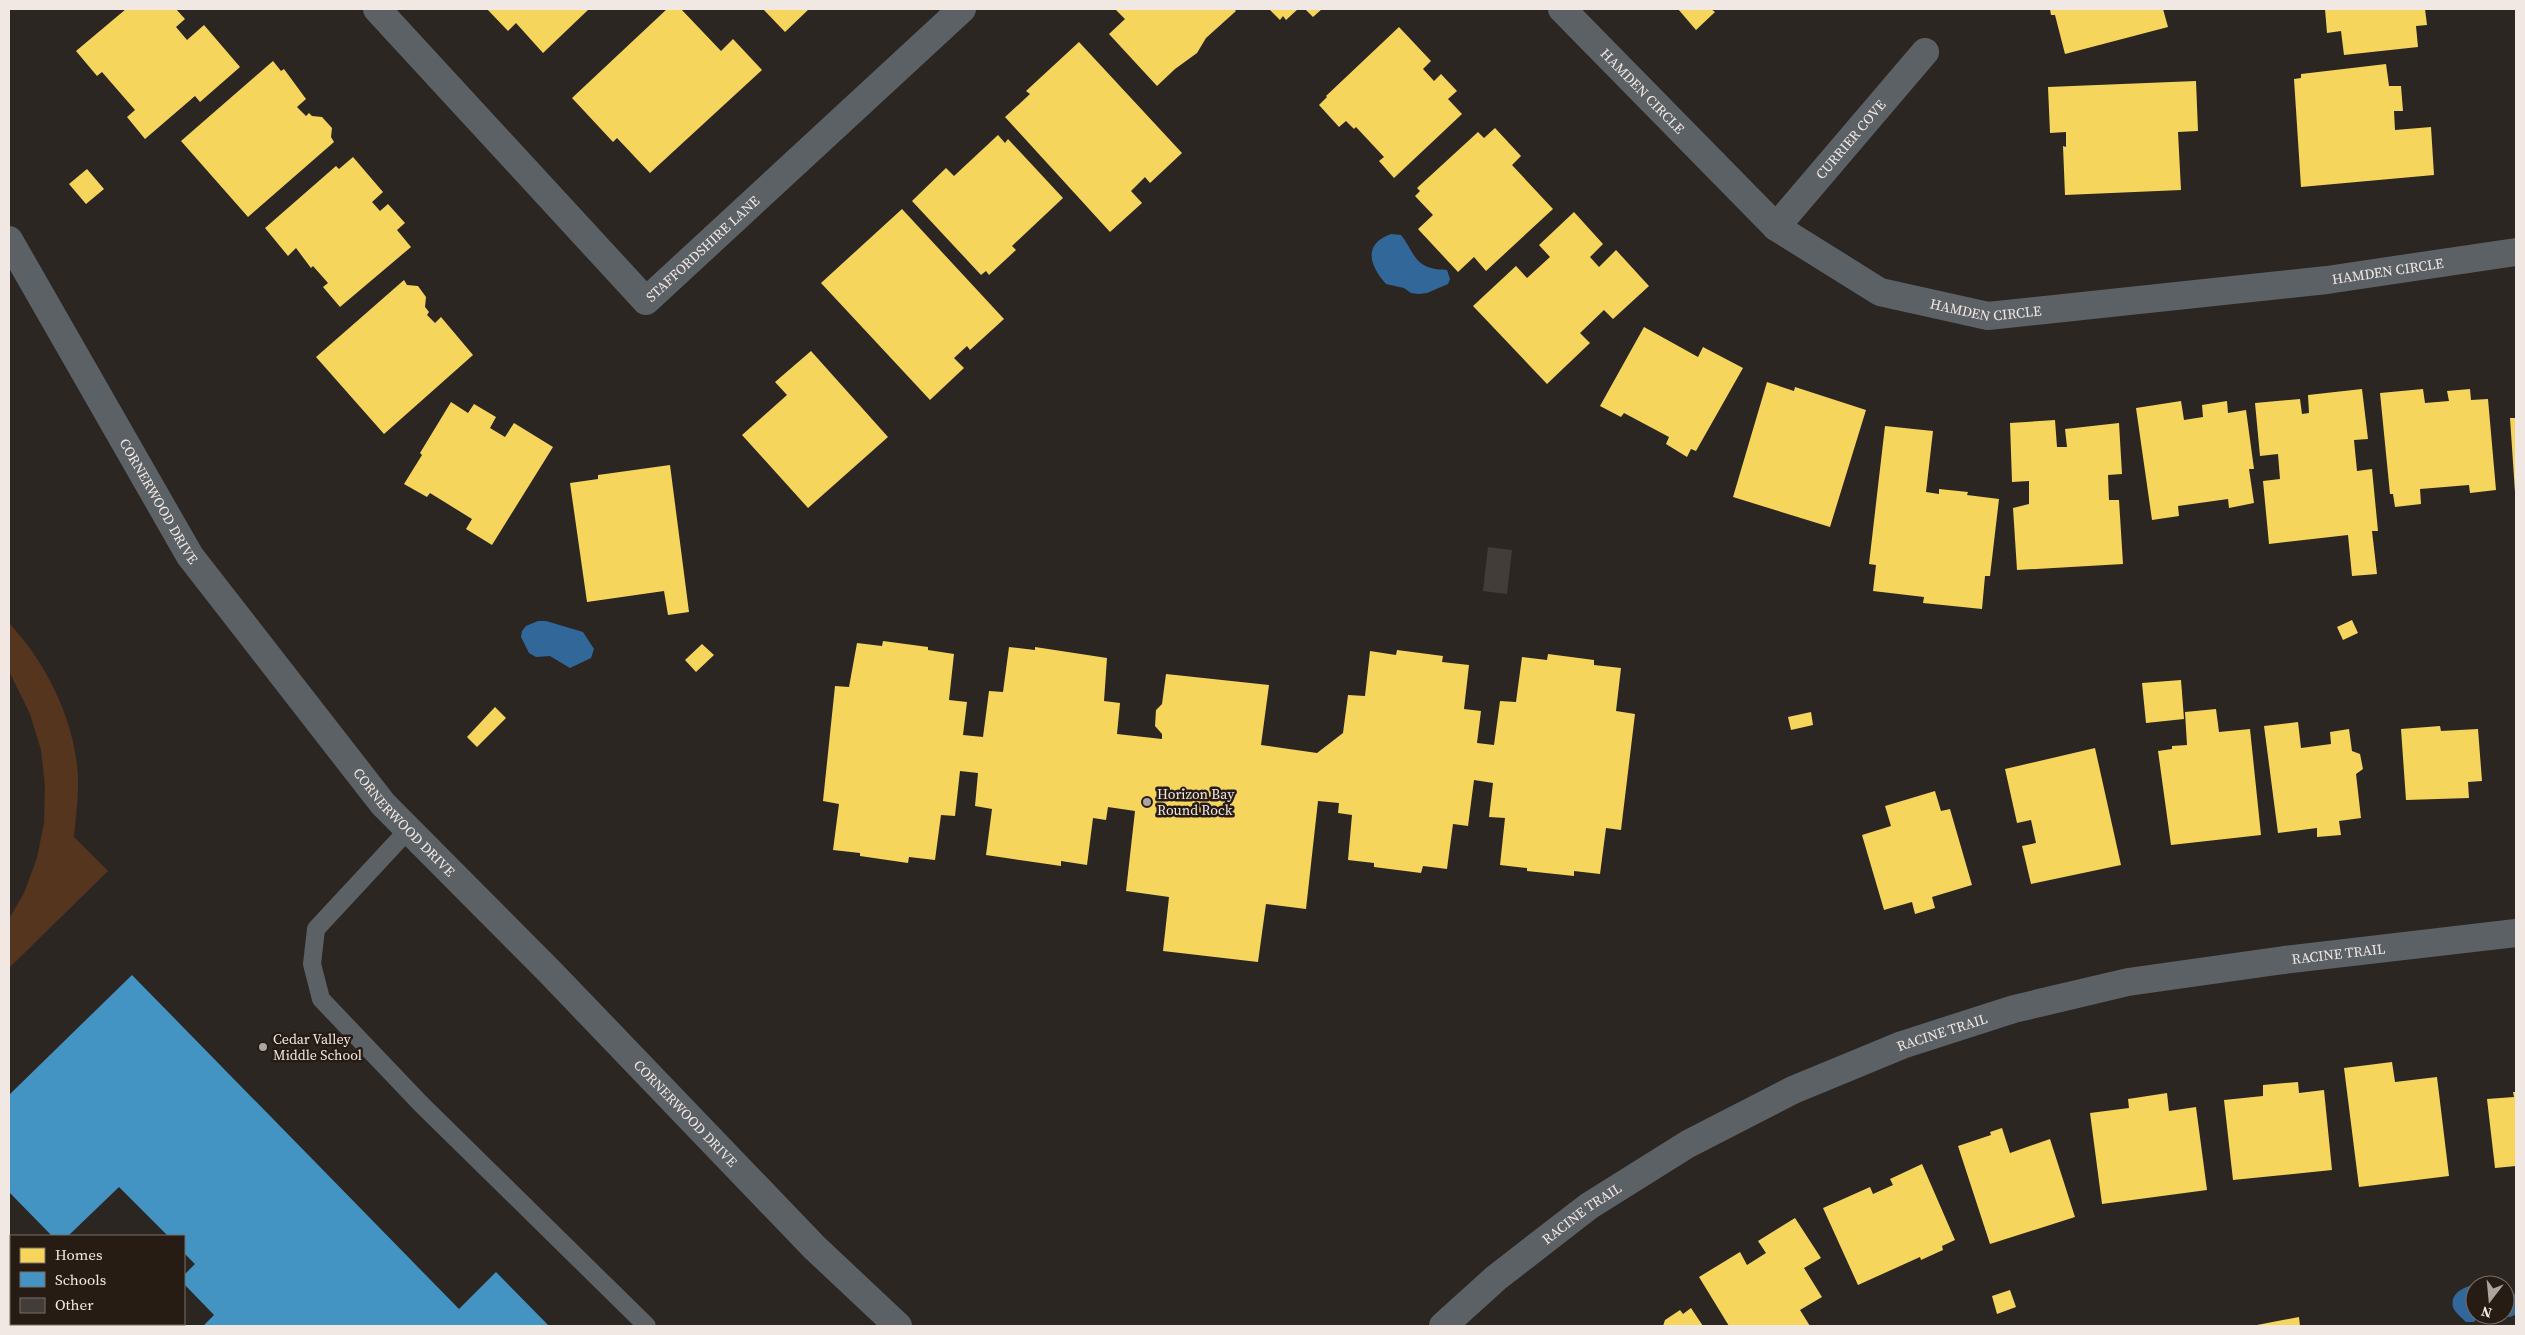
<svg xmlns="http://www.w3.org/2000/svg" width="2525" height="1335" viewBox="0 0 2525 1335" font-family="'Source Serif 4',serif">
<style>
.green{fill:#55351d}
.water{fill:#326899}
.homes{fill:#f6d55c}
.schools{fill:#4393c3}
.building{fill:#433d39}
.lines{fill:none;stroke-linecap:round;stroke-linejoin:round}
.service{stroke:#5c6166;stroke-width:18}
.minor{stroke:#5c6166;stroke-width:28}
.poi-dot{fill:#aca49f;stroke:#271c14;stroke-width:2}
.labels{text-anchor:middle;stroke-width:5;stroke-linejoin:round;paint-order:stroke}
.street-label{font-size:14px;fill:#f1e8e3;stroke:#271c14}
.poi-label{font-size:14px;fill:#f1e8e3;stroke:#271c14;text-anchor:start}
</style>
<rect width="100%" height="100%" fill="#2c2622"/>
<path class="green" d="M 9,623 C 44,661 71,712 77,765 C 80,789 76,814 74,837 L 108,871 L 9,968 L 9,919 L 24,893 L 37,858 L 44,823 L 45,787 L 41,750 L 30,714 L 9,671 Z"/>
<path class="water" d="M 1391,234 L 1401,235 C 1411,247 1414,264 1431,268 C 1436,270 1442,269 1447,270 L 1450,279 L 1448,284 L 1427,293 L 1419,294 L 1411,293 L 1404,288 L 1386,284 C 1369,265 1363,244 1391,234 Z
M 538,621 L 546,621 L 583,632 L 594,649 L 591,658 L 570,668 L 550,656 L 536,657 L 529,653 L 521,637 L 522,631 L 526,626 Z
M 2499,1281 L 2516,1295 L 2515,1315 L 2510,1317 L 2494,1315 L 2505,1315 L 2505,1285 L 2475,1285 L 2475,1315 L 2480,1315 L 2474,1322 L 2466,1322 C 2462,1318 2455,1313 2453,1307 C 2448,1285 2485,1282 2499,1281 Z"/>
<path class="homes" d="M 126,9 L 176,9 L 185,19 L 176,27 L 187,40 L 204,25 L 240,67 L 200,102 L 195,96 L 145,139 L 127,117 L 135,110 L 102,72 L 97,76 L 76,51 Z
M 487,9 L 589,9 L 543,53 L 516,23 L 508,31 Z
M 667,9 L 681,9 L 721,51 L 733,39 L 762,70 L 650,173 L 617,138 L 613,142 L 572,98 Z
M 763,9 L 809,9 L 785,32 Z
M 1115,9 L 1234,9 L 1236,11 L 1206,38 L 1197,53 L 1175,69 L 1157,86 L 1109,34 L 1125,19 Z
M 1269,9 L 1298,9 L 1286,20 L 1283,16 L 1280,20 Z
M 1305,9 L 1322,9 L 1313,17 Z
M 1678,9 L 1711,9 L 1715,12 L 1696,30 Z
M 2050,9 L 2163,9 L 2168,27 L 2065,54 L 2055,15 L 2051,15 Z
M 2325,9 L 2425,9 L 2427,25 L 2416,26 L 2418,47 L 2344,55 L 2341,31 L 2327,33 Z
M 1399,27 L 1431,61 L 1423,69 L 1434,81 L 1441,74 L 1457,91 L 1448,99 L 1462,114 L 1394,178 L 1379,161 L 1384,157 L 1356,127 L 1354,129 L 1346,121 L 1339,127 L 1319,105 L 1327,97 L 1326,96 Z
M 1079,42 L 1182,153 L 1150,183 L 1145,177 L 1131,191 L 1142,203 L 1110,232 L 1005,117 L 1030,94 L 1026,91 Z
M 273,61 L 281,71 L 284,69 L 306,99 L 297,107 L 306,116 L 309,113 L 312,116 L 322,117 L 332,128 L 331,137 L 334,142 L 248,217 L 181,141 Z
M 2386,64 L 2389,86 L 2401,86 L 2403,111 L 2394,111 L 2395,130 L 2431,127 L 2434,175 L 2301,187 L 2294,79 L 2301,78 L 2301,74 Z
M 2196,81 L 2198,131 L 2178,132 L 2181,190 L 2065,195 L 2063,146 L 2066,147 L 2066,132 L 2050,133 L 2048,87 Z
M 1495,128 L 1521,156 L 1512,165 L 1553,209 L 1486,271 L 1474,257 L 1458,272 L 1418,229 L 1433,215 L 1415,196 L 1420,191 L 1417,188 L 1478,132 L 1484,138 Z
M 998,135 L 1005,143 L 1008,139 L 1063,198 L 1012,246 L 1016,250 L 989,275 L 986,271 L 981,275 L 912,201 L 946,168 L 954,176 Z
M 353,157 L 383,192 L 372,202 L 380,211 L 388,204 L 405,223 L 397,230 L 411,247 L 340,307 L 323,287 L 328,283 L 313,266 L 311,268 L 296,248 L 288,256 L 265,228 L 336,166 L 339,169 Z
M 87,169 L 104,189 L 86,204 L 69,184 Z
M 902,209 L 1004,319 L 970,350 L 967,346 L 954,358 L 964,368 L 930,400 L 821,283 Z
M 1574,212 L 1603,244 L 1590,257 L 1599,267 L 1616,250 L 1649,286 L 1613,319 L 1604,310 L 1580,333 L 1590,343 L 1547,384 L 1473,306 L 1516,266 L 1527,278 L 1550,257 L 1539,245 Z
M 404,280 L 407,285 L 418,286 L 426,297 L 425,307 L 429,312 L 427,315 L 435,323 L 441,317 L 473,355 L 384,434 L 316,357 Z
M 1644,327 L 1698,357 L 1703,347 L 1743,368 L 1696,451 L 1691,449 L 1687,457 L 1666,444 L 1669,437 L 1624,413 L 1621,417 L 1600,406 Z
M 811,351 L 888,437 L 808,508 L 742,435 L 787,395 L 775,382 Z
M 1767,382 L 1794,391 L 1795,387 L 1866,410 L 1830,527 L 1733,497 Z
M 2362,389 L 2368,439 L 2354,440 L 2357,471 L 2372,469 L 2378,531 L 2372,531 L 2377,574 L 2352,576 L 2348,535 L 2269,544 L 2263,481 L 2280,479 L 2278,454 L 2260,456 L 2255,403 L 2300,399 L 2302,414 L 2309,413 L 2308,395 Z
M 2423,389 L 2425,403 L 2449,401 L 2447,391 L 2470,389 L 2471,400 L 2488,399 L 2496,490 L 2470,493 L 2469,485 L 2420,489 L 2421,504 L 2395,507 L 2393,494 L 2390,494 L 2380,393 Z
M 2181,401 L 2184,420 L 2203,417 L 2202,405 L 2227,401 L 2228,413 L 2246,410 L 2254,469 L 2249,469 L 2254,503 L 2229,508 L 2228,499 L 2178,506 L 2179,516 L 2152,520 L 2136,408 Z
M 451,402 L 468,413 L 474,404 L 496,417 L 490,428 L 505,437 L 514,423 L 553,447 L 492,545 L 466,529 L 472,519 L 430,493 L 427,497 L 404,484 L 422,455 L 420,453 Z
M 2510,418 L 2516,418 L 2516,492 L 2515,492 Z
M 2055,420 L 2057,447 L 2067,447 L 2065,429 L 2119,423 L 2122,474 L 2108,475 L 2109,500 L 2119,500 L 2123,564 L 2017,570 L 2013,508 L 2029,504 L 2029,481 L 2012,482 L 2010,423 Z
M 1885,426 L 1933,431 L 1926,492 L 1939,494 L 1939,489 L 1968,492 L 1967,495 L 1999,499 L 1990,576 L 1985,576 L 1982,609 L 1923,603 L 1924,597 L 1873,591 L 1876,565 L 1869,564 Z
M 670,465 L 689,612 L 668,615 L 664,591 L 587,602 L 570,483 L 598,479 L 598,475 Z
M 2352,620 L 2358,633 L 2343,640 L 2337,627 Z
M 883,641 L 928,647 L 928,650 L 954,654 L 949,700 L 967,702 L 963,735 L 983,737 L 989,691 L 1003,692 L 1009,647 L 1035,650 L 1035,647 L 1107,658 L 1104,701 L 1120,703 L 1117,734 L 1162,739 L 1162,734 L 1155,726 L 1156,710 L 1162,704 L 1166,674 L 1269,685 L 1261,745 L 1317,753 L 1343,733 L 1348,695 L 1365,696 L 1370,651 L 1396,655 L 1397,650 L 1443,656 L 1442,662 L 1469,665 L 1464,709 L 1481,711 L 1477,743 L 1494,745 L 1500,701 L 1516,702 L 1522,657 L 1547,660 L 1548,654 L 1594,660 L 1594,665 L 1621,668 L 1616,711 L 1635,714 L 1621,830 L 1606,828 L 1600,874 L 1574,871 L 1574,876 L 1527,871 L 1527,868 L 1500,865 L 1505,818 L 1489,817 L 1493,783 L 1474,780 L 1468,826 L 1453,824 L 1447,869 L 1423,866 L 1421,873 L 1374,867 L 1374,863 L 1348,860 L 1352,815 L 1338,813 L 1339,803 L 1318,801 L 1306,909 L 1266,904 L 1258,962 L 1163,951 L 1169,897 L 1126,891 L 1135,811 L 1108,807 L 1106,820 L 1093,818 L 1087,865 L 1061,861 L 1061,866 L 986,855 L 992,809 L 975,806 L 978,773 L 960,771 L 955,816 L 941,815 L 935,860 L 909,857 L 908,863 L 860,856 L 860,853 L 833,850 L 839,804 L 823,801 L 835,686 L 849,687 L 857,643 L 882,646 Z
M 702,644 L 714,655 L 696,672 L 685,660 Z
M 2181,680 L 2184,719 L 2146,723 L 2142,683 Z
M 495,707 L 506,718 L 477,747 L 467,737 Z
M 2216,709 L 2219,732 L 2250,729 L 2261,835 L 2171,845 L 2158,751 L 2172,749 L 2172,746 L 2187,745 L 2185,712 Z
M 1811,712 L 1813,725 L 1791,730 L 1788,717 Z
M 2298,722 L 2301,748 L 2331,744 L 2330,732 L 2349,729 L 2352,751 L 2360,754 L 2363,769 L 2356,774 L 2361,818 L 2339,821 L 2341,835 L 2317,837 L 2317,828 L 2278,833 L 2264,726 Z
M 2440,726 L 2441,731 L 2478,729 L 2482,781 L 2468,782 L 2469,798 L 2406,800 L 2401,729 Z
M 2095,748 L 2121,865 L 2031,884 L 2022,846 L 2036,843 L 2031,820 L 2017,823 L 2005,769 Z
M 1935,791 L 1941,811 L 1950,809 L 1972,885 L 1932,897 L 1935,908 L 1915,914 L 1912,902 L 1884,910 L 1862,835 L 1891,826 L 1885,806 Z
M 2392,1062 L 2395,1082 L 2437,1077 L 2449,1176 L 2359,1187 L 2344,1068 Z
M 2298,1082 L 2299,1093 L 2324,1090 L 2332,1170 L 2233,1180 L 2224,1100 L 2263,1096 L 2263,1085 Z
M 2513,1092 L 2516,1092 L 2516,1166 L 2495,1168 L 2487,1099 L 2514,1097 Z
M 2167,1093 L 2169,1111 L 2196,1107 L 2207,1190 L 2102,1204 L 2090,1113 L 2129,1108 L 2128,1099 Z
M 2002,1128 L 2010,1153 L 2050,1139 L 2075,1217 L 1990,1244 L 1958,1146 L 1991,1135 L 1990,1132 Z
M 1922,1164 L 1955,1240 L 1942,1246 L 1943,1250 L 1921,1260 L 1920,1257 L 1858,1285 L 1823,1208 L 1870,1187 L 1873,1194 L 1893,1185 L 1890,1179 Z
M 1795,1218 L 1821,1258 L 1804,1268 L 1822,1297 L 1800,1310 L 1810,1326 L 1729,1326 L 1699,1277 L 1740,1252 L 1747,1265 L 1766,1253 L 1758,1241 Z
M 2010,1290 L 2016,1307 L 1997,1314 L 1992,1296 Z
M 1691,1308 L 1703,1326 L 1663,1326 L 1665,1320 L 1680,1310 L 1683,1314 Z
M 2299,1317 L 2300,1326 L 2257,1326 L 2257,1325 Z"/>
<path class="schools" d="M 132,975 L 459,1309 L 496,1272 L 549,1326 L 203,1326 L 214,1315 L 184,1284 L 184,1275 L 195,1264 L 184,1253 L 184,1236 L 168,1236 L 119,1187 L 68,1236 L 52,1236 L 9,1192 L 9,1095 Z"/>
<path class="building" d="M 1488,547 L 1512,550 L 1507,594 L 1483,591 Z"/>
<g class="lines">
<path class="service" d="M 408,830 L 316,929 L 312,964 L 321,999 L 421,1104 L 647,1326"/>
<g class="minor">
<path id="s1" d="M 377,9 L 646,301 L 962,9"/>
<path id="s2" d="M 1562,9 L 1776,227 L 1880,292 L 1988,316 L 2327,280 L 2516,252"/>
<path id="s3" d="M 1776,227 L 1925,52"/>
<path id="s4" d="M 9,240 L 190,556 L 383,804 L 550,972 L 814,1247 L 898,1326"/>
<path id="s5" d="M 1443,1326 L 1496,1278 L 1589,1206 L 1688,1144 L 1793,1090 L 1902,1045 L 2014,1009 L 2128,982 L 2284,960 L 2516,933"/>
</g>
</g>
<g class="poi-dot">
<circle cx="1147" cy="802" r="5"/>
<circle cx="263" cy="1047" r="5"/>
</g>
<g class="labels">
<g class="street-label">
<text dy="5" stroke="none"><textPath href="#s2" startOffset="115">HAMDEN CIRCLE</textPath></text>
<text dy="5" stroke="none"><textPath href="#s3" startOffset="115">CURRIER COVE</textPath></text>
<text dy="5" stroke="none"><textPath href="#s1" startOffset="474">STAFFORDSHIRE LANE</textPath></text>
<text dy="5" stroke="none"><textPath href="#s2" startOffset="941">HAMDEN CIRCLE</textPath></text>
<text dy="5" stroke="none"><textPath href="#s2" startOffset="536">HAMDEN CIRCLE</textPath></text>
<text dy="5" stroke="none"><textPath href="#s4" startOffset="301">CORNERWOOD DRIVE</textPath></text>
<text dy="5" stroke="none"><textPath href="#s4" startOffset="706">CORNERWOOD DRIVE</textPath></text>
<text dy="5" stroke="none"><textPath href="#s5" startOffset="989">RACINE TRAIL</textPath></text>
<text dy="5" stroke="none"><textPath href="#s5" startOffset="584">RACINE TRAIL</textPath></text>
<text dy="5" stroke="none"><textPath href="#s4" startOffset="1111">CORNERWOOD DRIVE</textPath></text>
<text dy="5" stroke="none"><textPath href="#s5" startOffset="179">RACINE TRAIL</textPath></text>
</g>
<g class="poi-label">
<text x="1157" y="799">Horizon Bay<tspan x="1157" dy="16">Round Rock</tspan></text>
<text x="273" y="1044">Cedar Valley<tspan x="273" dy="16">Middle School</tspan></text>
</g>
</g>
<rect width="2525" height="1335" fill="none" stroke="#f1e8e3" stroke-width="20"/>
<rect x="10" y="1235" width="175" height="90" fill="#271c14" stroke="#786e67"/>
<rect x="20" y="1248" width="25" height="15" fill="#f6d55c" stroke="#786e67"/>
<text x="55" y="1260" font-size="15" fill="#f1e8e3">Homes</text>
<rect x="20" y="1272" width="25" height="15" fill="#4393c3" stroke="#786e67"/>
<text x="55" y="1285" font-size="15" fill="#f1e8e3">Schools</text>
<rect x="20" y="1298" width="25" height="15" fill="#433d39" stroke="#786e67"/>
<text x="55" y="1310" font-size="15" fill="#f1e8e3">Other</text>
<g transform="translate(2490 1300) rotate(196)"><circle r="24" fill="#271c14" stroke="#786e67"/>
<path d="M0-4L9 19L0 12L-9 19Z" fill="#aca49f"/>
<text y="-8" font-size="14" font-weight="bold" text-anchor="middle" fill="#f1e8e3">N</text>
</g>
</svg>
